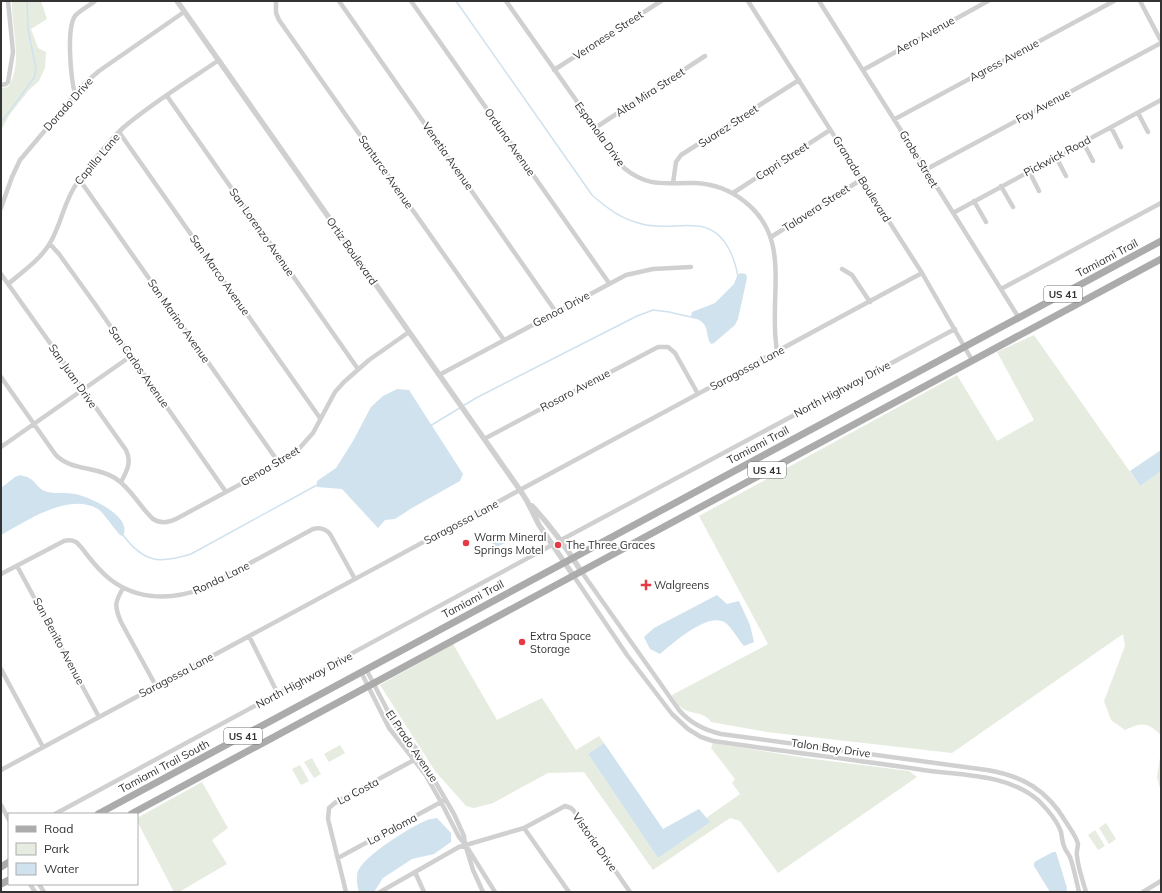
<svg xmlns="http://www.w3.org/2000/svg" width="1162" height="893" viewBox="0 0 1162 893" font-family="Mulish,sans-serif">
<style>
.green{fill:#e6ecdf}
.water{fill:#cfe2ee}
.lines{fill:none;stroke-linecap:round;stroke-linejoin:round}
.stream{stroke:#cfe2ee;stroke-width:1.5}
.minor{stroke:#d0d0d0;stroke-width:4.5}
.tertiary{stroke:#d0d0d0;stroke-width:5.5}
.primary{stroke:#ababab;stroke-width:7}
.poi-dot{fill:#e63946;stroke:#fff;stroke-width:1.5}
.labels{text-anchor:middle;stroke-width:4;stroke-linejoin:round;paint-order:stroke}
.shield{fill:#fff;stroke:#707070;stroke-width:1}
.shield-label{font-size:10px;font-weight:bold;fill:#333}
.street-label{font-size:11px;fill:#333;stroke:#fff}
.poi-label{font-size:11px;fill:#333;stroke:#fff;text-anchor:start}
</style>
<rect width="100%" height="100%" fill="#fff"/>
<path class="green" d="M 12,1 L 41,1 L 47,19 L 31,29 L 38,48 L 46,52 L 45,68 L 39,81 L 29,90 L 10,114 L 1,130 L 1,90 L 2,88 L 8,87 C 24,62 11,29 12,1 Z
M 1034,335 L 1140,486 L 1161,471 L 1161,735 C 1147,722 1142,722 1125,730 L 1111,720 L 1104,701 L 1125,646 L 1123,634 L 952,753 L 767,732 L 711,722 C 704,711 689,714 682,708 C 678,706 674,699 672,695 L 768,644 L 699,516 L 957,375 L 997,441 L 1034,420 L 997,352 Z
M 453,644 L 497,720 L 542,698 L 576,750 L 599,736 L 604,743 L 588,754 L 658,858 L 709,822 L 706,818 L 740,794 L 732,783 L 735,779 L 711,748 L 713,743 L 806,758 L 909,771 L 917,777 L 778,873 L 740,821 L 730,818 L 653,870 L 584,772 L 548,773 L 493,803 L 474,808 L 466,806 L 435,771 L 380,685 Z
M 340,745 L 345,753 L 329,762 L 324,754 Z
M 1161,751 L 1161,792 L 1157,777 Z
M 312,758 L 321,774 L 314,778 L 304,762 Z
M 300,765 L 309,781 L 301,785 L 292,769 Z
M 202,782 L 228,828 L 212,840 L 227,864 L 179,892 L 174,892 L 137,821 L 137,818 Z
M 1106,823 L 1116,839 L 1109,844 L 1099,828 Z
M 1095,830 L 1105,846 L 1098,850 L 1088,835 Z"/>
<path class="water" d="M 740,273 L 746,274 L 747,278 L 738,319 L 735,325 L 714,343 L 711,344 C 706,338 709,328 702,322 C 699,319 694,319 691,316 L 692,312 L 715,303 L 734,284 L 737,276 Z
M 397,389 L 409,390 L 463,474 L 460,481 L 412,508 L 395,519 L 385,520 L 378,528 L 342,489 L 317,487 L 317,481 L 336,468 L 353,441 L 371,407 L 383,396 Z
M 1161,450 L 1161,471 L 1140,486 L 1130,471 Z
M 20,475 C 22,476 26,476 29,478 C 36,481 38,490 48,492 C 56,494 66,492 75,494 C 90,497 133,516 123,536 L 120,535 C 114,529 104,513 98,509 C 68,492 27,521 1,535 L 1,488 L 15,477 Z
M 502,538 L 505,543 L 494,548 L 492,543 Z
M 717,595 L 727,604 L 739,601 L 750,625 L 754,642 L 744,646 C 738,639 733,630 727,624 C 711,609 673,643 660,654 L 650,649 L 644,637 L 654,628 Z
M 604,743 L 663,829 L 699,809 L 710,822 L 658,858 L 588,754 Z
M 437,818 L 451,833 L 451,842 L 434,854 L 412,859 L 383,878 L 374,892 L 359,892 C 357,886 356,877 358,871 C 365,855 409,828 425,821 C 428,819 433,819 437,818 Z
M 1053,852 L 1056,852 L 1067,888 L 1066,892 L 1050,892 L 1034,866 L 1034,863 L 1036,861 Z"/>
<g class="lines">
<path class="stream" d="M 456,1 L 592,195 C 608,209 621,219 642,224 C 660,229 679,224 697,226 C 723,228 734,254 738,277
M 1,122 L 9,112 L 34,78 L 36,69 L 28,29 L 27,1
M 430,426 L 476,398 L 637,316 L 653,310 L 669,312 L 695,318
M 123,535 C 144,563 159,564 191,554 L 317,485"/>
<path class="minor" d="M 276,1 L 276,13 L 279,20 L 504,340
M 339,1 L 556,312
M 411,1 L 609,283
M 506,1 L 624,168 C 650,189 667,182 696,183 C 714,184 730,190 744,201 C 787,234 773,281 775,328 C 775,336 776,344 777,352
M 748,1 L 922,273 L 972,360
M 819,1 C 886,106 953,212 1019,318
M 1140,1 L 1161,41
M 554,70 L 661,1
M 863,70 L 988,1
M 1,85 L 6,84 L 8,82 L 13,52 L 8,1
M 75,94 C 71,79 66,29 75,16 C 80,10 89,6 95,1
M 167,96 L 358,369
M 1138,113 L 1148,132
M 895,119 L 1114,1
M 1111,127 L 1121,147
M 595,128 L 705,56
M 119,132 L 320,418
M 1083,142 L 1093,161
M 1056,157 L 1066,176
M 925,170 L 1161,43
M 1029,171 L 1039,191
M 79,179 L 279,463
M 673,183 L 676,162 L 681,155 L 799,80
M 1001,186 L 1013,207
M 733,193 L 830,130
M 974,201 L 986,222
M 1,208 L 12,177 L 20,160 L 85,83 L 99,71 L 184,12
M 953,213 L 1161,100
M 771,237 L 862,179
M 50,244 L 59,254 L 95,304 L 226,492
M 842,269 L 852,275 L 870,302
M 1,274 L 126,450 C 132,462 127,471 121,482
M 8,284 C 26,269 46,256 55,233 C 63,216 66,198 77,183 C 89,166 109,141 124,127 C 152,103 188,81 219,60
M 1001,289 L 1161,203
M 439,375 L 626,275 L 653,269 L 691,267
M 1,377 L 55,454 C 70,471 96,466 115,478 C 131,488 139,506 153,519 C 161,524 168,523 176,519 L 263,472 L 296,452 L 313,433 L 335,392 L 344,382 L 369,360 L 409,332
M 484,439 L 658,347 L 668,347 L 675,353 L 698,394
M 1,447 L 131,356
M 561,540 L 955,329
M 17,566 L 99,717
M 581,571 L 679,710 C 690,723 704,730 721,734 L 987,770 C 1023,776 1047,790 1066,822 C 1070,829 1076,836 1078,844 C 1078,848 1076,852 1077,856 C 1078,868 1083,881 1086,892
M 1,574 L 64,541 C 68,540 72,540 76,542 C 80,545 84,551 88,556 C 95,565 102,573 111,580 C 139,601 173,600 204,588 L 313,529 C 320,527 325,528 330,534 L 355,579
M 573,575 L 627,655 L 672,714 L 688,729 L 701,737 L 713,741 C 781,751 849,759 917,769 C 957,776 1005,772 1038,800 C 1047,809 1057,820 1061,832 C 1062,836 1062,842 1064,846 C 1065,850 1068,853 1070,857 C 1074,868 1076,880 1079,892
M 123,588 C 115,602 114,606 121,622 L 156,686
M 249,636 L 278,694
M 1,669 L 43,747
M 366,669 L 393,721 L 399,731 L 415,747 L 454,814 L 464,836 L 465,844 L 473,870 L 483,892
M 361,672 L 389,728 L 425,774 L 441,802 L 459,837 L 465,844 L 495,892
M 1,770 L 922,273
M 1,805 L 9,820
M 55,814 L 552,545
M 524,828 L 569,892
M 338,858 L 443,801
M 415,872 L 424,892
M 30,884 L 35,892
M 39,884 L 44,892
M 346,892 L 328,819 L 329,808 L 336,802 L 416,759
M 380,892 L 459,847 L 524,828 L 565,806 L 571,808 L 574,811 L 630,892
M 1143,892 L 1161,881"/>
<path class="tertiary" d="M 177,1 L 520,490 L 527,501 L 539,525 L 573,575
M 532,506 C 551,526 566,547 581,571"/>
<path class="primary" d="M 98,814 L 1161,241
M 131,814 L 1161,259
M 1,867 L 9,862
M 1,884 L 9,880"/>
</g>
<g class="poi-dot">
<circle cx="466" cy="543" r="4"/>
<circle cx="558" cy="545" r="4"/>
<path d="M644 579h4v4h4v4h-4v4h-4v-4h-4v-4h4z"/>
<circle cx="522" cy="642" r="4"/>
</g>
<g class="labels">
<g class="shield">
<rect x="1044" y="286" width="38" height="16" rx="3"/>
<rect x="748" y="462" width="38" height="16" rx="3"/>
<rect x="224" y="728" width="38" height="16" rx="3"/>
</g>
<g class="shield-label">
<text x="1063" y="298">US 41</text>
<text x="767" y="474">US 41</text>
<text x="243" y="740">US 41</text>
</g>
<g class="street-label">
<text transform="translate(608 35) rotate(-33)" y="4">Veronese Street</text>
<text transform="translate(925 35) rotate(-29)" y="4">Aero Avenue</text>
<text transform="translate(1004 60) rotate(-28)" y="4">Agress Avenue</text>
<text transform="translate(650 92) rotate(-33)" y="4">Alta Mira Street</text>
<text transform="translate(68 104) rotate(-48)" y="4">Dorado Drive</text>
<text transform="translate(1043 106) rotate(-28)" y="4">Fay Avenue</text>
<text transform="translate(728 126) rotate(-33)" y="4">Suarez Street</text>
<text transform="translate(600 134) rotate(54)" y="4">Espanola Drive</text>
<text transform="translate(510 142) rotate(55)" y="4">Orduna Avenue</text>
<text transform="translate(448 156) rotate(55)" y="4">Venetia Avenue</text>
<text transform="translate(1057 156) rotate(-28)" y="4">Pickwick Road</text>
<text transform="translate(97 159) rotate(-50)" y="4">Capilla Lane</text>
<text transform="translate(919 159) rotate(59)" y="4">Grobe Street</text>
<text transform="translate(782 161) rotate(-33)" y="4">Capri Street</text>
<text transform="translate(386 172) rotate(55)" y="4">Santurce Avenue</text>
<text transform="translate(862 179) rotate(58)" y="4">Granada Boulevard</text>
<text transform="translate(816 208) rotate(-33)" y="4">Talavera Street</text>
<text transform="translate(262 232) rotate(55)" y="4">San Lorenzo Avenue</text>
<text transform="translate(352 251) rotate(55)" y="4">Ortiz Boulevard</text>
<text transform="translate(1107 258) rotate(-28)" y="4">Tamiami Trail</text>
<text transform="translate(220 275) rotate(55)" y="4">San Marco Avenue</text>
<text transform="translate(561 309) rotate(-28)" y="4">Genoa Drive</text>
<text transform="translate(179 321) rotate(55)" y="4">San Marino Avenue</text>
<text transform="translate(139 367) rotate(55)" y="4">San Carlos Avenue</text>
<text transform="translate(747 368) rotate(-28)" y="4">Saragossa Lane</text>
<text transform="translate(73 376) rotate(55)" y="4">San Juan Drive</text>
<text transform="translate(842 389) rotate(-28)" y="4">North Highway Drive</text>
<text transform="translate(575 390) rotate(-28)" y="4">Rosaro Avenue</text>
<text transform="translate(758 445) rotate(-28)" y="4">Tamiami Trail</text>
<text transform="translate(270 466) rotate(-31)" y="4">Genoa Street</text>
<text transform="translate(461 522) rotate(-28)" y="4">Saragossa Lane</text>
<text transform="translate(221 578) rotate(-26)" y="4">Ronda Lane</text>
<text transform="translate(473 599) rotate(-28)" y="4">Tamiami Trail</text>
<text transform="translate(59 641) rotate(62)" y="4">San Benito Avenue</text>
<text transform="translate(176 675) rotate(-28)" y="4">Saragossa Lane</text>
<text transform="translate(304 680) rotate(-28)" y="4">North Highway Drive</text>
<text transform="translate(412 746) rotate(56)" y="4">El Prado Avenue</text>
<text transform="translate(831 748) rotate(8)" y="4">Talon Bay Drive</text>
<text transform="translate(164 766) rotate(-28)" y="4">Tamiami Trail South</text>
<text transform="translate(358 791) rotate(-28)" y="4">La Costa</text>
<text transform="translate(392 829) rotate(-28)" y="4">La Paloma</text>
<text transform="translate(595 842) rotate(55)" y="4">Vistoria Drive</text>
</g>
<g class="poi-label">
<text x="474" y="541">Warm Mineral<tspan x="474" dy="13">Springs Motel</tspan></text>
<text x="566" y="549">The Three Graces</text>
<text x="654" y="589">Walgreens</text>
<text x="530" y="640">Extra Space<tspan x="530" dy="13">Storage</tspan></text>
</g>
</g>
<rect width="1162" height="893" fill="none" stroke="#333333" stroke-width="4"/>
<rect x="8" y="813" width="130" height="72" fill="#ffffff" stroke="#adadad"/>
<rect x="16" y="826" width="20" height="6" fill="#ababab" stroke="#adadad"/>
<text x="44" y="833" font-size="12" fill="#333333">Road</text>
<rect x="16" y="843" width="20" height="12" fill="#e6ecdf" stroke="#adadad"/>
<text x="44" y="853" font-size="12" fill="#333333">Park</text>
<rect x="16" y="863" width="20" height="12" fill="#cfe2ee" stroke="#adadad"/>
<text x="44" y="873" font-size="12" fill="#333333">Water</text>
</svg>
